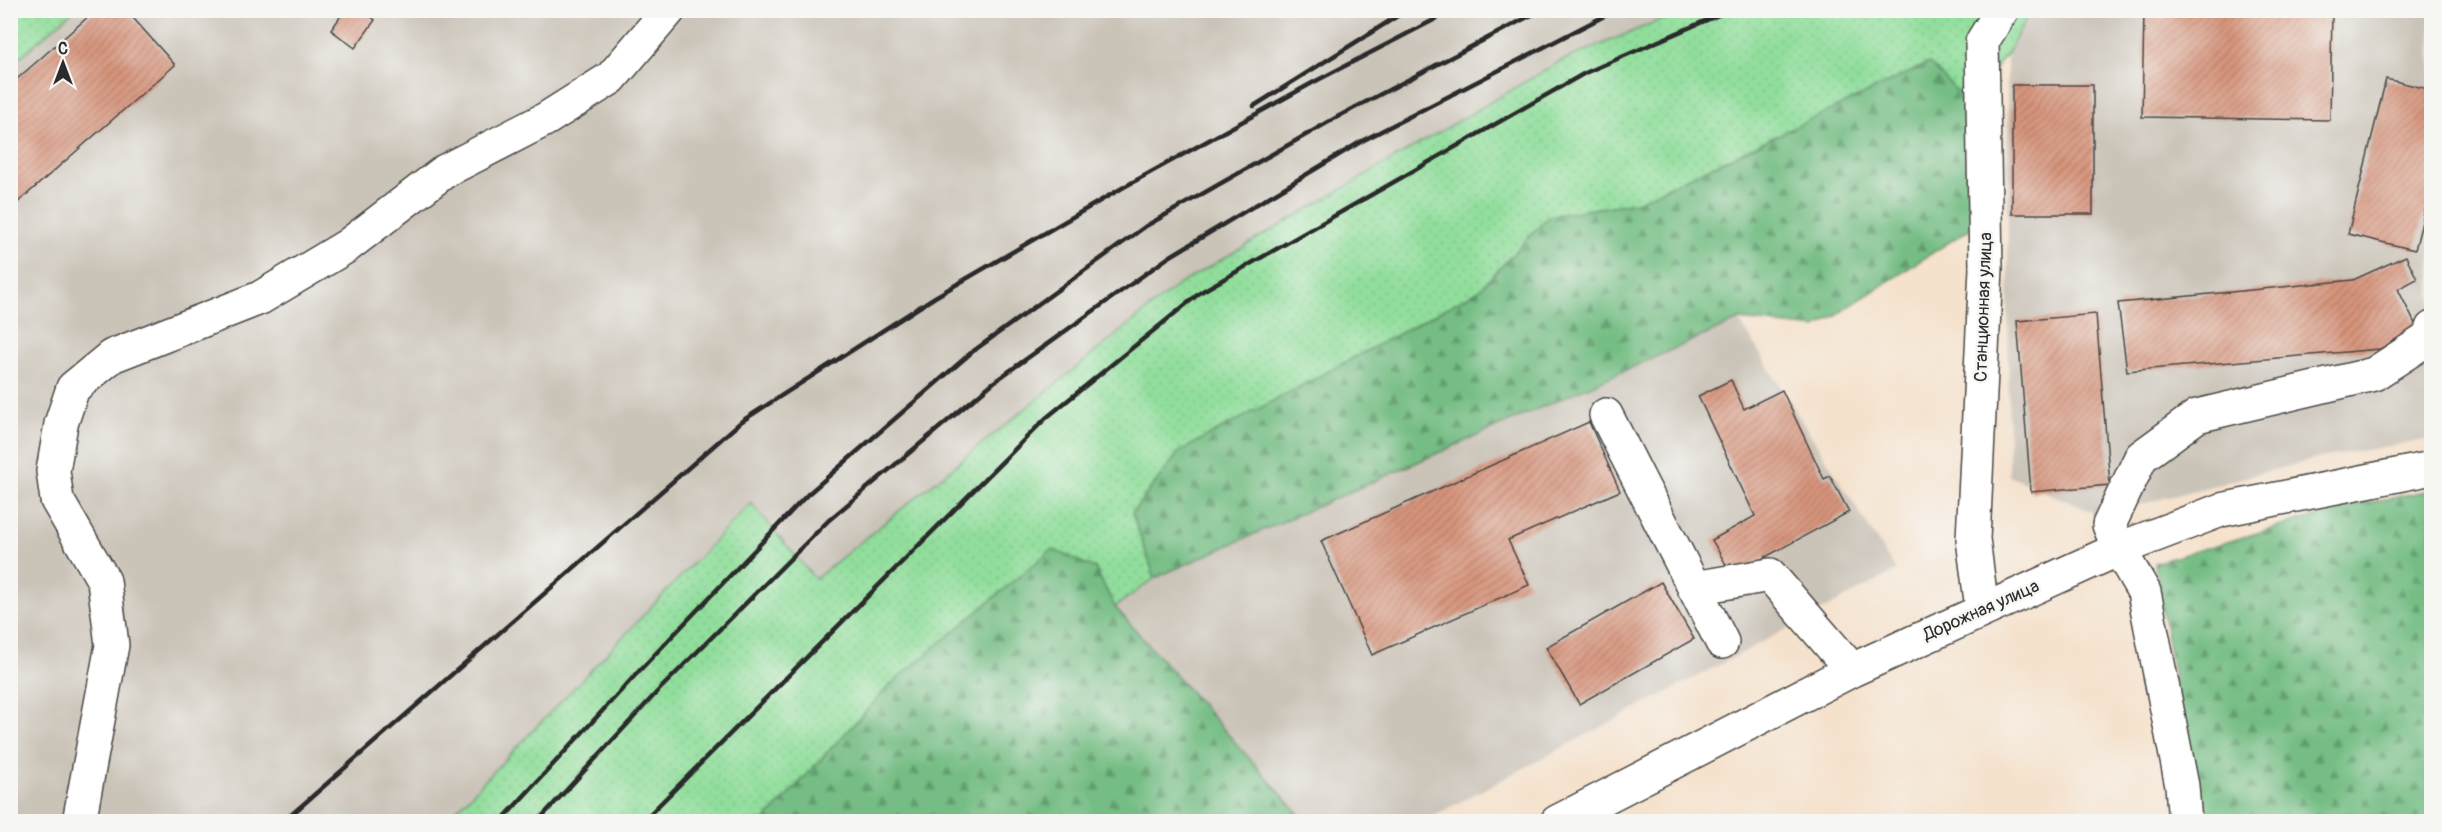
<svg xmlns="http://www.w3.org/2000/svg" width="2442" height="832" viewBox="0 0 2442 832" font-family="Pangolin,sans-serif">
<style>
.industrial{fill:#cac3b8}
.grass{fill:url(#grass-dots);stroke:#5e8464;stroke-width:1.5}
.forest{fill:url(#forest-firs);stroke:#507458;stroke-width:1.5}
.building{fill:url(#building-hatch)}
.lines{fill:none;stroke-linecap:round;stroke-linejoin:round}
.minor-casing{stroke:#494643;stroke-width:36}
.minor{stroke:#fff;stroke-width:33}
.rail{stroke:#2b2b2b;stroke-width:4.5}
.labels{text-anchor:middle;stroke-width:5;stroke-linejoin:round;paint-order:stroke}
.street-label{font-size:18px;fill:#2b2b2b;stroke:#f6f6f2}
</style>
<defs>
<pattern id="grass-dots" width="8" height="8" patternUnits="userSpaceOnUse" patternTransform="scale(1.5)"><rect width="8" height="8" fill="#91de9c"/><path d="M2 2h.1M6 6h.1" fill="none" stroke="#7dbf87" stroke-width="1.8" stroke-linecap="round"/></pattern>
<pattern id="forest-firs" width="22" height="20" patternUnits="userSpaceOnUse" patternTransform="scale(1.5)"><rect width="22" height="20" fill="#74bd84"/><path d="M5 1l3.5 6h-7zM16 11l3.5 6h-7z" fill="#5f9a6c"/></pattern>
<pattern id="building-hatch" width="6" height="6" patternUnits="userSpaceOnUse" patternTransform="scale(1.5)"><rect width="6" height="6" fill="#d7947c"/><path d="M-1 1l2-2M0 6l6-6M5 7l2-2" fill="none" stroke="#af7966"/></pattern>
</defs>
<rect width="100%" height="100%" fill="#f6f6f2"/>
<filter id="ink" filterUnits="userSpaceOnUse"><feTurbulence type="fractalNoise" baseFrequency=".0167" numOctaves="2"/><feDisplacementMap in="SourceGraphic" scale="12" xChannelSelector="R" yChannelSelector="G"/><feConvolveMatrix kernelMatrix="1 2 1 2 8 2 1 2 1" color-interpolation-filters="sRGB"/></filter>
<filter id="wash" filterUnits="userSpaceOnUse"><feTurbulence type="fractalNoise" baseFrequency=".008" numOctaves="4" result="noise"/><feDisplacementMap in="SourceGraphic" scale="24" xChannelSelector="R" yChannelSelector="G"/><feGaussianBlur stdDeviation="1.35" result="paint"/><feColorMatrix in="noise" values="0 0 0 0 0 0 0 0 0 0 0 0 0 0 0 0 0 1.4 0 .05"/><feComposite in="paint" operator="in"/></filter>
<g filter="url(#wash)">
<rect width="100%" height="100%" fill="#f5e2cd"/>
<path class="industrial" d="M 73,10 L 1682,11 L 1559,62 L 1178,285 L 815,579 L 751,504 L 445,822 L 11,821 L 10,65 Z
M 2031,11 L 2431,11 L 2431,439 L 2320,458 L 2099,515 L 2009,476 L 2007,53 Z
M 1739,320 L 1896,571 L 1422,822 L 1305,821 L 1115,607 L 1155,578 Z"/>
<path class="grass" d="M 11,10 L 73,10 L 73,11 L 11,65 Z
M 1682,11 L 2031,11 L 2007,53 L 1969,103 L 1929,64 L 1637,202 L 1549,216 L 1478,291 L 1180,451 L 1132,513 L 1155,578 L 1115,607 L 1095,568 L 891,684 L 764,821 L 445,822 L 751,503 L 815,579 L 1178,285 L 1559,62 Z"/>
<path class="forest" d="M 1929,63 L 1969,103 L 1971,228 L 1816,328 L 1739,320 L 1155,578 L 1132,513 L 1180,451 L 1478,291 L 1549,216 L 1637,202 Z
M 2431,490 L 2431,821 L 2197,821 L 2155,563 L 2346,507 Z
M 1052,549 L 1095,568 L 1115,607 L 1305,821 L 764,821 L 891,684 Z"/>
<g id="blocks">
<path class="building" d="M 96,10 L 126,10 L 175,65 L 10,209 L 10,85 Z
M 345,10 L 363,10 L 375,20 L 355,48 L 331,30 Z
M 2144,10 L 2332,10 L 2330,120 L 2142,117 Z
M 2386,79 L 2432,90 L 2432,182 L 2415,250 L 2348,234 Z
M 2012,85 L 2093,85 L 2093,214 L 2012,214 Z
M 2406,256 L 2417,279 L 2398,289 L 2417,328 L 2380,349 L 2127,371 L 2118,303 L 2353,280 Z
M 2096,314 L 2110,485 L 2031,492 L 2017,321 Z
M 1731,380 L 1744,409 L 1782,390 L 1824,479 L 1830,476 L 1849,512 L 1732,575 L 1712,540 L 1755,516 L 1698,396 Z
M 1589,422 L 1620,491 L 1508,540 L 1529,585 L 1372,655 L 1321,541 Z
M 1661,582 L 1694,639 L 1579,704 L 1546,647 Z"/>
</g>
</g>
<g filter="url(#ink)">
<use href="#blocks" fill-opacity="0" stroke="#494643" stroke-width="1.5"/>
<g class="lines">
<defs>
<path id="minor" d="M 1606,415 L 1722,642
M 1694,588 L 1770,575 L 1852,670
M 1982,609 L 1973,539 L 1986,268 L 1982,42 L 2002,10
M 79,822 L 112,645 L 104,581 L 57,500 L 53,471 L 61,424 L 73,388 L 112,356 L 260,298 L 347,246 L 445,171 L 546,119 L 611,78 L 669,10
M 1557,822 L 1852,670 L 2119,549 L 2221,510 L 2432,468
M 2185,822 L 2182,786 L 2144,592 L 2119,549 L 2109,525 L 2141,457 L 2197,416 L 2374,374 L 2429,338 L 2432,328"/>
</defs>
<use href="#minor" class="minor-casing"/>
<use href="#minor" class="minor"/>
<path class="rail" d="M 1254,106 L 1407,10
M 283,822 L 742,421 L 935,297 L 1124,187 L 1314,82 L 1453,10
M 500,822 L 640,670 L 807,495 L 972,352 L 1146,226 L 1339,116 L 1541,10
M 537,822 L 658,691 L 829,520 L 994,382 L 1169,257 L 1362,141 L 1616,10
M 642,822 L 1046,418 L 1201,292 L 1585,73 L 1730,10"/>
</g>
</g>
<g class="labels">
<g class="street-label">
<text transform="translate(1983 307) rotate(-88)" y="6">Станционная улица</text>
<text transform="translate(1981 610) rotate(-24)" y="6">Дорожная улица</text>
</g>
</g>
<rect width="2442" height="832" fill="none" stroke="#f6f6f2" stroke-width="36"/>
<g transform="translate(63 63)" stroke="#f6f6f2" stroke-width="4.5" paint-order="stroke">
<path d="M0-4.5L10 22L0 15L-10 22Z" fill="#2b2b2b"/>
<text y="-9" font-size="16" font-weight="bold" text-anchor="middle" fill="#2b2b2b">С</text>
</g>
</svg>
